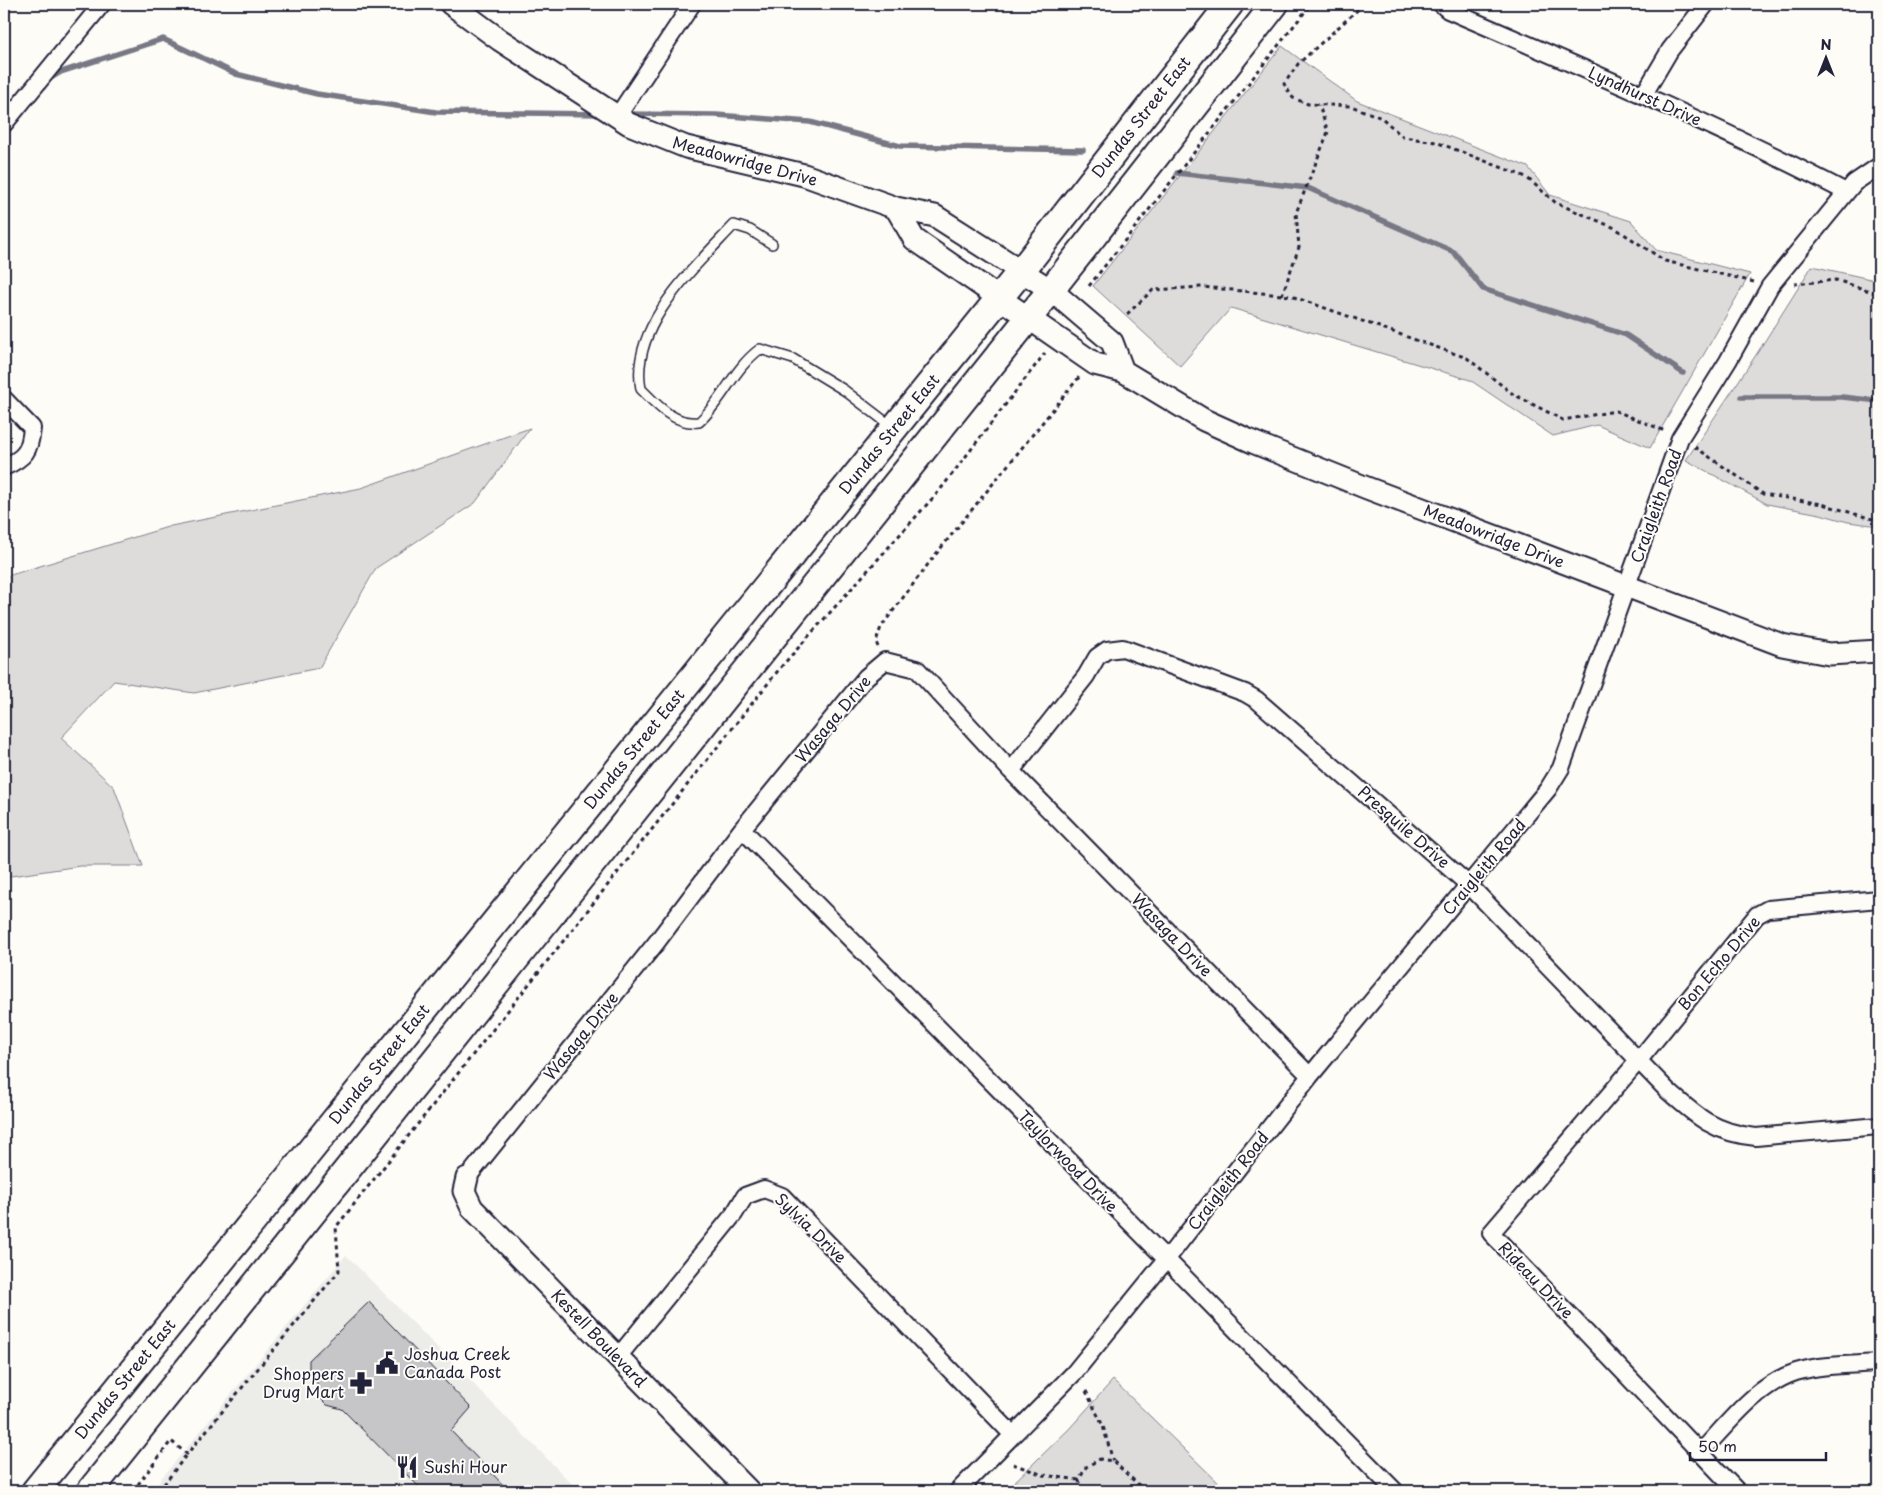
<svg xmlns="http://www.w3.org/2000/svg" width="1883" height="1495" viewBox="0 0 1883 1495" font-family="'Playpen Sans',sans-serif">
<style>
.built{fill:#ecece9}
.green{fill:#dddcdb;stroke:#807f8b}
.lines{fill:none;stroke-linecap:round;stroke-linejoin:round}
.stream{stroke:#787885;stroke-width:5.5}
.building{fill:#c6c6c8;stroke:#22223b}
.service-casing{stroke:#22223b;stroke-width:12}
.minor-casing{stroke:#22223b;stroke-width:20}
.tertiary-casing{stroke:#22223b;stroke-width:25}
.primary-casing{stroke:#22223b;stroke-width:30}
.path{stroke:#22223b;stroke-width:3;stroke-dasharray:4 4;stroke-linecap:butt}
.service{stroke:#fdfcf7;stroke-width:9}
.minor{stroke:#fdfcf7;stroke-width:16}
.tertiary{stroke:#fdfcf7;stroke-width:21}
.primary{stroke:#fdfcf7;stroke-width:26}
.labels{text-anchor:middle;stroke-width:4;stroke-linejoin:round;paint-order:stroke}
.street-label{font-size:16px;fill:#22223b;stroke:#fdfcf7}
.poi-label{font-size:16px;fill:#22223b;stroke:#fdfcf7;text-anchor:start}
</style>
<rect width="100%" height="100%" fill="#fdfcf7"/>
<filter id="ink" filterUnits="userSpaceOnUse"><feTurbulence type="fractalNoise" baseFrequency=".02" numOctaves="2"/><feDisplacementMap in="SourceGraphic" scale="10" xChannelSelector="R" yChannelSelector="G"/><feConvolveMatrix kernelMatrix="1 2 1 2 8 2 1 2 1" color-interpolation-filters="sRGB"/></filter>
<g filter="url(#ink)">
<path class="built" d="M 346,1255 L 579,1491 L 151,1491 Z"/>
<path class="green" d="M 1282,46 L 1357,101 L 1528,167 L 1550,195 L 1631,221 L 1656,250 L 1750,274 L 1650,448 L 1597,425 L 1553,436 L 1470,380 L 1231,308 L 1180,366 L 1093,286 Z
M 1812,266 L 1879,281 L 1879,526 L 1848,522 L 1820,514 L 1767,504 L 1686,460 L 1756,355 Z
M 530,428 L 475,503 L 376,568 L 319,668 L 194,693 L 114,681 L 61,738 L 114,787 L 143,866 L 80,866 L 4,877 L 4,577 L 171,526 L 361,488 Z
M 1113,1380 L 1227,1491 L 1005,1491 L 1069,1429 Z"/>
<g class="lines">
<path class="stream" d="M 46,81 L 61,72 L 163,39 L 236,74 L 317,94 L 436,112 L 601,114
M 4,106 L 17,99
M 627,114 L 716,115 L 810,122 L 900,146 L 1083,150
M 1177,173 L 1308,188 L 1454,252 L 1483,289 L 1626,335 L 1683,373
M 1741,397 L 1842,397 L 1879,401"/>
</g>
<path class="building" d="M 369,1302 L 471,1408 L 451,1431 L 509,1491 L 423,1491 L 342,1409 L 327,1405 L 321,1399 L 317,1383 L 309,1373 L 309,1360 Z"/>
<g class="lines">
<defs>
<path id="service" d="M 772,244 L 750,230 L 734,225 C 695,267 629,326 641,389 C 657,405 674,425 699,422 C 723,400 734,368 760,349 L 793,359 L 844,390 L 891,426"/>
<path id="minor" d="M 1441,4 L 1448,10 C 1582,68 1717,125 1846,192
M 1644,94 L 1670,50 L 1706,4
M 617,117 L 692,4
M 4,124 L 102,4
M 4,399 L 32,428 C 30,451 25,458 4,467
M 1011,771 L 1086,676 L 1097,657 L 1107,650 L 1123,648 L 1245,693 L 1257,700 L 1469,885 L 1668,1091 C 1697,1117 1715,1133 1756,1137 L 1879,1126
M 742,829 L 1395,1491
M 467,1178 L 656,943 L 742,829 L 866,677 L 885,661 L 917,669 L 1011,771 L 1310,1076
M 618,1357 L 734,1214 L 745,1196 L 764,1189 L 782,1196 L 1012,1434
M 1700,1453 C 1728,1424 1756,1385 1796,1372 C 1822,1364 1852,1365 1879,1363
M 958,1491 L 1074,1373 L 1166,1260 L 1310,1076 L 1548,789 L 1561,768 L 1680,438 L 1728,361 L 1770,286 L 1854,183 L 1879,166
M 1737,1491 L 1491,1233 L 1639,1060 L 1757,915 L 1768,909 L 1879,899"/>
<path id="tertiary" d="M 451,4 L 500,40 L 629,124 L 686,147 L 804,175 L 896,208 L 935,216 L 1051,290 L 1112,342 L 1123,371
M 896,208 L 914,239 L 1095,364 L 1123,371 L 1204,420 L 1255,443 L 1367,488 L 1782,645 L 1829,654 L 1879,651
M 467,1178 L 464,1191 L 472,1208 L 749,1491"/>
<path id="primary" d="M 35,1491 L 1022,270 L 1230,4
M 90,1491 L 1051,290 L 1275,4"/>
</defs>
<use href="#service" class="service-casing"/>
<use href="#minor" class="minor-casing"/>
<use href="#tertiary" class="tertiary-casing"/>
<use href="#primary" class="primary-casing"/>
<path class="path" d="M 1364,4 L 1298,64 L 1284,84 L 1293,98 L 1308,104 L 1351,106 L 1382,118 L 1403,137 L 1436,142 L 1526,177 L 1556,203 L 1615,228 L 1665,261 L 1754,282
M 1794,284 L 1836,280 L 1879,294
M 1089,286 L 1311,4
M 1282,295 L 1299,247 L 1296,213 L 1328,132 L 1319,105
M 1127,314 L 1153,290 L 1203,287 L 1291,296 L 1467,358 L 1513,394 L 1563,420 L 1616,411 L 1665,431
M 1695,447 L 1763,494 L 1822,504 L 1879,521
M 878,647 L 876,642 L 881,627 L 932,559 L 1080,376
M 1086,1391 L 1103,1426 L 1113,1461
M 1013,1464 L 1043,1475 L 1079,1480
M 133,1491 L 171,1441 L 187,1454 L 339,1271 L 336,1227 L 781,667 L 940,490 L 1045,353
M 159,1491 L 187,1454
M 1081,1491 L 1079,1480 L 1086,1467 L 1100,1459 L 1113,1461 L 1145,1491"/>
<use href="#service" class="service"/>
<use href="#minor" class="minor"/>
<use href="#tertiary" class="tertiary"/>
<use href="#primary" class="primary"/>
</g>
</g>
<defs>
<symbol id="civic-bare" viewBox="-9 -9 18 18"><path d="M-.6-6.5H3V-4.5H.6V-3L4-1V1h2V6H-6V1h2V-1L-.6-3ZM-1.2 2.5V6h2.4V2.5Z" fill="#22223b" stroke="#fdfcf7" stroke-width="2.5" paint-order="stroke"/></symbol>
<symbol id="pharmacy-bare" viewBox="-9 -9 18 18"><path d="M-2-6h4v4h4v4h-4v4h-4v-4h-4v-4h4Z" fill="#22223b" stroke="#fdfcf7" stroke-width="2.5" paint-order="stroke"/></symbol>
<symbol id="restaurant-bare" viewBox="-9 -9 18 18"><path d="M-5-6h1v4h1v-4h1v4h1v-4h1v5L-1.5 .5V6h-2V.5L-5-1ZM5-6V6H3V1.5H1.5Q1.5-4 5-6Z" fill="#22223b" stroke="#fdfcf7" stroke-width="2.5" paint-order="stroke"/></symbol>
</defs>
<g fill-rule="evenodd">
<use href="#civic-bare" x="371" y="1347" width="32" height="32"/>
<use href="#pharmacy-bare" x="345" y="1367" width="32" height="32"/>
<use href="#restaurant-bare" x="391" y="1451" width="32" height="32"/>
</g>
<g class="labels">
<g class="street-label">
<text transform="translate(1645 96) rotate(24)" y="6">Lyndhurst Drive</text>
<text transform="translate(1141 117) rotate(-52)" y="6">Dundas Street East</text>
<text transform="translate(745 161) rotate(15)" y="6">Meadowridge Drive</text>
<text transform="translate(889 434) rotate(-51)" y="6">Dundas Street East</text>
<text transform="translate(1656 506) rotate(-70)" y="6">Craigleith Road</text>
<text transform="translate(1494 536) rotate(21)" y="6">Meadowridge Drive</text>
<text transform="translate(833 719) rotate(-50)" y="6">Wasaga Drive</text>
<text transform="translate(634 749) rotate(-51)" y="6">Dundas Street East</text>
<text transform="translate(1404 827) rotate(41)" y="6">Presquile Drive</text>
<text transform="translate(1484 867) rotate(-50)" y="6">Craigleith Road</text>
<text transform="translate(1172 935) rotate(46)" y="6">Wasaga Drive</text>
<text transform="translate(1719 963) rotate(-50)" y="6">Bon Echo Drive</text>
<text transform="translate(581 1036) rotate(-51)" y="6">Wasaga Drive</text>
<text transform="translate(379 1064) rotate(-51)" y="6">Dundas Street East</text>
<text transform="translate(1068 1161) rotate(46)" y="6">Taylorwood Drive</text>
<text transform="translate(1228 1181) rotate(-52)" y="6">Craigleith Road</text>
<text transform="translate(811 1228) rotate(44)" y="6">Sylvia Drive</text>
<text transform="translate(1536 1280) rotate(46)" y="6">Rideau Drive</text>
<text transform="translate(599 1338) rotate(46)" y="6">Kestell Boulevard</text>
<text transform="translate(125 1379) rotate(-51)" y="6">Dundas Street East</text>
</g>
<g class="poi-label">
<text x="404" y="1360">Joshua Creek<tspan x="404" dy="18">Canada Post</tspan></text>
<text x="344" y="1380" text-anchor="end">Shoppers<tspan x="344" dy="18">Drug Mart</tspan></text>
<text x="424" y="1473">Sushi Hour</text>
</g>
</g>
<rect width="1883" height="1495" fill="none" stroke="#fdfcf7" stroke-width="20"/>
<rect x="10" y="10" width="1863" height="1475" fill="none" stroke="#22223b" stroke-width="2" filter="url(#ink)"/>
<g transform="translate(1826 58)" stroke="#fdfcf7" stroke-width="4" paint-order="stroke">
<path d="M0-4L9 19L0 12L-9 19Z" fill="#22223b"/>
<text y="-8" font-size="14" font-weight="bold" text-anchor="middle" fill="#22223b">N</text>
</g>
<path d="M1690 1452v8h136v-8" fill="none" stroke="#22223b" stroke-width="2.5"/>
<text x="1698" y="1452" font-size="15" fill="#22223b" stroke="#fdfcf7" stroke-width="4" paint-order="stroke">50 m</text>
</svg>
